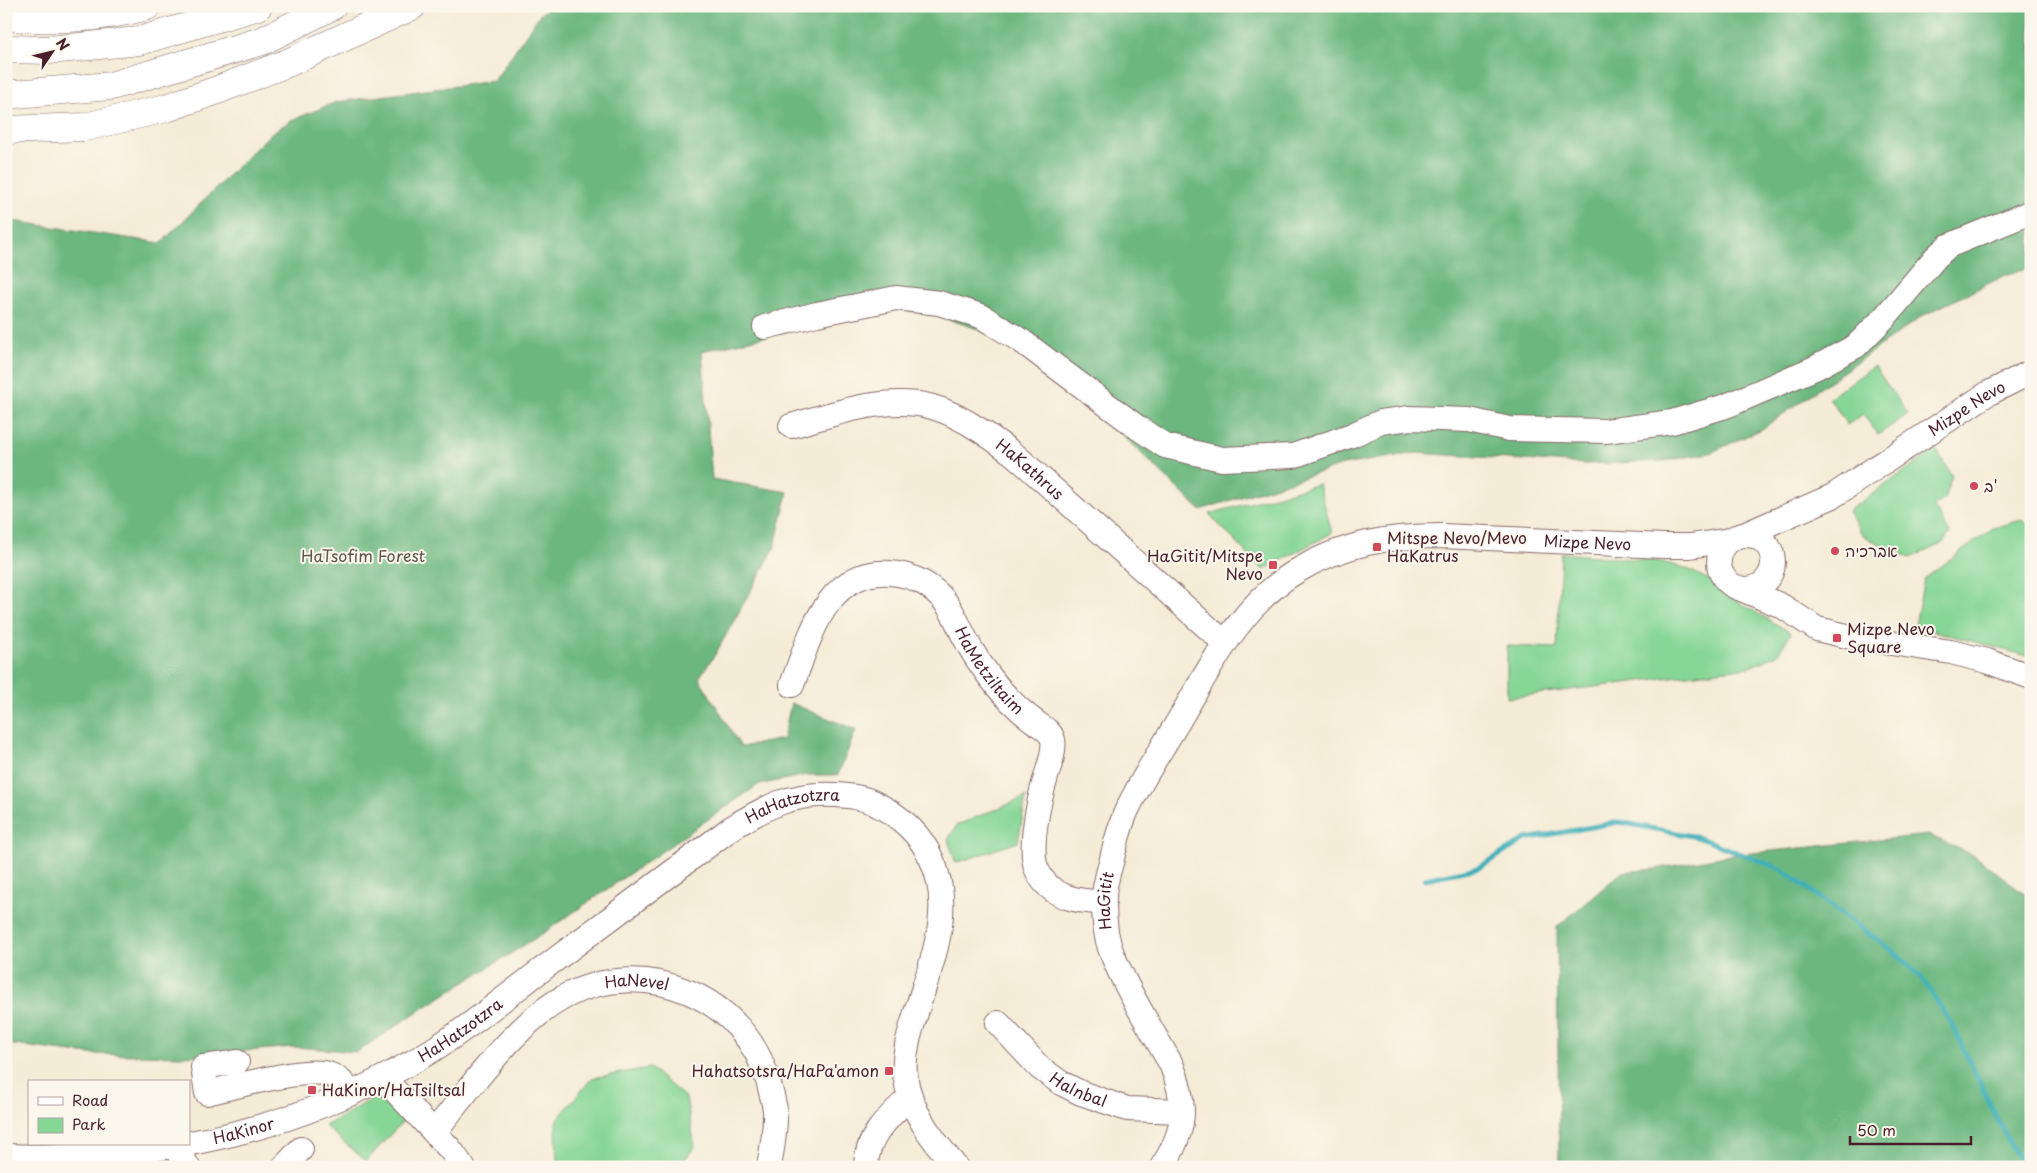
<svg xmlns="http://www.w3.org/2000/svg" width="2037" height="1173" viewBox="0 0 2037 1173" font-family="'Playpen Sans','Playpen Sans Hebrew',sans-serif">
<style>
.green{fill:#86d696;stroke:#687a60}
.forest{fill:#6cb77f;stroke:#5b6b55}
.lines{fill:none;stroke-linecap:round;stroke-linejoin:round}
.stream{stroke:#40b0ba;stroke-width:5}
.minor-casing{stroke:#866767;stroke-width:26}
.major-casing{stroke:#866767;stroke-width:29}
.highway-casing{stroke:#866767;stroke-width:29}
.minor{stroke:#fff;stroke-width:24}
.major{stroke:#fff;stroke-width:28}
.highway{stroke:#fff;stroke-width:28}
.poi-dot{fill:#d1495b;stroke:#fbf7ec;stroke-width:2}
.labels{text-anchor:middle;stroke-width:4;stroke-linejoin:round;paint-order:stroke}
.street-label{font-size:16px;fill:#4a1f2b;stroke:#fbf7ec}
.poi-label{font-size:16px;fill:#4a1f2b;stroke:#fbf7ec;text-anchor:start}
.park-label{font-size:16px;fill:#5c564b;stroke:#fbf7ec}
</style>
<rect width="100%" height="100%" fill="#fbf7ec"/>
<filter id="ink" filterUnits="userSpaceOnUse"><feTurbulence type="fractalNoise" baseFrequency=".02" numOctaves="2"/><feDisplacementMap in="SourceGraphic" scale="10" xChannelSelector="R" yChannelSelector="G"/><feConvolveMatrix kernelMatrix="1 2 1 2 8 2 1 2 1" color-interpolation-filters="sRGB"/></filter>
<filter id="wash" filterUnits="userSpaceOnUse"><feTurbulence type="fractalNoise" baseFrequency=".0096" numOctaves="4" result="noise"/><feDisplacementMap in="SourceGraphic" scale="20" xChannelSelector="R" yChannelSelector="G"/><feGaussianBlur stdDeviation="1.12" result="paint"/><feColorMatrix in="noise" values="0 0 0 0 0 0 0 0 0 0 0 0 0 0 0 0 0 1.4 0 .05"/><feComposite in="paint" operator="in"/></filter>
<g filter="url(#wash)">
<rect width="100%" height="100%" fill="#f5ecd7"/>
<path class="green" d="M 1874,366 L 1908,414 L 1878,435 L 1863,414 L 1847,425 L 1829,398 Z
M 1936,449 L 1952,476 L 1944,499 L 1934,507 L 1950,533 L 1942,544 L 1910,558 L 1863,536 L 1848,511 Z
M 1319,484 L 1332,533 L 1263,570 L 1209,514 Z
M 2022,520 L 2031,528 L 2031,657 L 1915,626 L 1924,579 L 1993,528 Z
M 1561,553 L 1658,561 L 1685,568 L 1713,582 L 1735,600 L 1791,633 L 1777,655 L 1750,667 L 1507,698 L 1507,646 L 1557,648 Z
M 1026,797 L 1018,842 L 956,863 L 948,840 L 957,825 Z
M 650,1068 L 686,1098 L 695,1147 L 678,1167 L 557,1167 L 556,1121 L 592,1078 Z
M 374,1098 L 392,1107 L 404,1120 L 366,1161 L 325,1126 Z"/>
<path class="forest" d="M 552,6 L 2031,6 L 2031,268 L 2008,274 L 1922,316 L 1762,429 L 1710,453 L 1664,461 L 1585,464 L 1416,453 L 1343,465 L 1200,510 L 1067,382 L 1017,347 L 972,327 L 935,315 L 894,309 L 855,316 L 702,351 L 712,479 L 788,492 L 774,549 L 716,653 L 699,678 L 741,747 L 783,739 L 791,703 L 856,730 L 838,775 L 807,775 L 758,785 L 542,934 L 420,1010 L 357,1052 L 295,1047 L 184,1056 L 89,1054 L 6,1044 L 6,220 L 161,243 L 270,134 L 290,121 L 336,102 L 494,81 L 540,14 Z
M 1929,835 L 1975,856 L 2031,898 L 2031,1167 L 1557,1167 L 1559,1162 L 1557,927 L 1622,872 L 1655,869 L 1731,855 Z"/>
<g class="lines">
<path class="stream" d="M 1425,879 L 1478,868 L 1526,839 L 1619,822 L 1697,837 L 1781,869 L 1898,955 L 1921,977 L 1952,1025 L 2005,1135 L 2024,1167"/>
</g>
</g>
<g filter="url(#ink)">
<g class="lines">
<defs>
<g id="minor">
<path d="M 765,327 L 817,314 L 896,298 L 939,303 L 981,316 L 1023,342 L 1137,427 L 1165,446 L 1222,459 L 1293,456 L 1352,435 L 1381,422 L 1410,418 L 1469,420 L 1509,429 L 1606,431 L 1672,422 L 1726,406 L 1817,367 L 1856,346 L 1884,318 L 1936,257 L 1948,246 L 2031,212"/>
<path id="s1" d="M 791,426 C 833,414 874,399 918,404 C 952,408 990,436 1016,456 L 1225,643"/>
<path id="s2" d="M 1746,534 L 1833,496 L 1987,394 L 2031,372"/>
<circle cx="1746" cy="562" r="27"/>
<path d="M 1741,589 L 1782,606 L 1817,629 L 1851,637 L 1951,652 L 1987,661 L 2031,677"/>
<path id="s3" d="M 792,685 C 810,637 826,569 890,573 C 910,574 930,584 943,599 C 953,610 958,625 965,638 C 972,652 980,664 990,677 C 1004,696 1018,710 1038,724 C 1044,728 1051,732 1053,740 C 1055,752 1049,766 1046,777 C 1039,799 1028,850 1037,870 C 1049,897 1076,902 1103,902"/>
<path id="s4" d="M 998,1023 L 1040,1068 L 1061,1083 L 1081,1093 L 1127,1109 L 1182,1111"/>
<path d="M 237,1062 L 203,1067 L 207,1093 C 233,1087 305,1067 328,1074 C 339,1077 345,1086 352,1093"/>
<path d="M 383,1078 L 450,1149 L 463,1167"/>
<path id="s5" d="M 434,1132 C 470,1089 516,1022 566,996 C 646,955 746,997 769,1084 C 771,1093 774,1102 775,1110 C 776,1129 772,1149 769,1167"/>
<path d="M 175,1147 L 188,1167"/>
<path id="s6" d="M 6,1156 C 147,1161 282,1135 405,1066 C 452,1041 494,1006 536,974 C 601,926 665,877 730,829 C 765,807 793,792 836,795 C 849,796 864,797 876,804 C 900,816 920,834 931,858 C 956,910 930,965 915,1016 C 909,1035 903,1055 905,1075 C 910,1112 933,1140 956,1167"/>
<path d="M 284,1167 L 301,1149"/>
<path d="M 866,1167 C 866,1136 890,1116 910,1097"/>
<path id="s7" d="M 1162,1167 C 1186,1131 1187,1105 1172,1066 C 1152,1030 1128,993 1113,956 C 1106,940 1104,921 1104,904 C 1103,891 1107,876 1111,863 C 1115,846 1119,828 1126,812 C 1141,780 1161,750 1179,720 C 1211,666 1241,604 1297,571 C 1343,543 1390,536 1442,536 L 1664,546 L 1690,546 L 1730,540"/>
</g>
<path id="major" d="M 6,93 L 15,94 L 111,86 L 262,41 L 332,6
M 6,130 L 85,127 L 166,108 L 215,91 L 290,62 L 412,6"/>
<path id="highway" d="M 6,17 C 54,20 101,19 147,6
M 6,49 L 49,50 L 139,41 L 258,6"/>
</defs>
<use href="#minor" class="minor-casing"/>
<use href="#major" class="major-casing"/>
<use href="#highway" class="highway-casing"/>
<use href="#minor" class="minor"/>
<use href="#major" class="major"/>
<use href="#highway" class="highway"/>
</g>
</g>
<g class="poi-dot">
<circle cx="1974" cy="486" r="5"/>
<rect x="1372" y="542" width="10" height="10" rx="2.5"/>
<circle cx="1835" cy="551" r="5"/>
<rect x="1268" y="560" width="10" height="10" rx="2.5"/>
<rect x="1832" y="633" width="10" height="10" rx="2.5"/>
<rect x="884" y="1066" width="10" height="10" rx="2.5"/>
<rect x="307" y="1085" width="10" height="10" rx="2.5"/>
</g>
<g class="labels">
<g class="street-label">
<text dy="6" stroke="none"><textPath href="#s2" startOffset="255">Mizpe Nevo</textPath></text>
<text dy="6" stroke="none"><textPath href="#s1" startOffset="261">HaKathrus</textPath></text>
<text dy="6" stroke="none"><textPath href="#s7" startOffset="975">Mizpe Nevo</textPath></text>
<text dy="6" stroke="none"><textPath href="#s3" startOffset="308">HaMetziltaim</textPath></text>
<text dy="6" stroke="none"><textPath href="#s6" startOffset="885">HaHatzotzra</textPath></text>
<text dy="6" stroke="none"><textPath href="#s7" startOffset="288">HaGitit</textPath></text>
<text dy="6" stroke="none"><textPath href="#s5" startOffset="264">HaNevel</textPath></text>
<text dy="6" stroke="none"><textPath href="#s6" startOffset="480">HaHatzotzra</textPath></text>
<text dy="6" stroke="none"><textPath href="#s4" startOffset="106">HaInbal</textPath></text>
<text dy="6" stroke="none"><textPath href="#s6" startOffset="240">HaKinor</textPath></text>
</g>
<g class="poi-label">
<text x="1984" y="492">ב'</text>
<text x="1387" y="544">Mitspe Nevo/Mevo<tspan x="1387" dy="18">HaKatrus</tspan></text>
<text x="1845" y="557">אברכיה</text>
<text x="1263" y="562" text-anchor="end">HaGitit/Mitspe<tspan x="1263" dy="18">Nevo</tspan></text>
<text x="1847" y="635">Mizpe Nevo<tspan x="1847" dy="18">Square</tspan></text>
<text x="879" y="1077" text-anchor="end">Hahatsotsra/HaPa'amon</text>
<text x="322" y="1096">HaKinor/HaTsiltsal</text>
</g>
<g class="park-label">
<text x="363" y="562">HaTsofim Forest</text>
</g>
</g>
<rect width="2037" height="1173" fill="none" stroke="#fbf7ec" stroke-width="25"/>
<rect x="28" y="1080" width="162" height="65" fill="#fbf7ec" stroke="#b4a19f"/>
<rect x="38" y="1097" width="25" height="8" fill="#ffffff" stroke="#b4a19f"/>
<text x="72" y="1106" font-size="15" fill="#4a1f2b">Road</text>
<rect x="38" y="1118" width="25" height="15" fill="#86d696" stroke="#b4a19f"/>
<text x="72" y="1130" font-size="15" fill="#4a1f2b">Park</text>
<g transform="translate(52 52) rotate(55)" stroke="#fbf7ec" stroke-width="4" paint-order="stroke">
<path d="M0-4L9 19L0 12L-9 19Z" fill="#4a1f2b"/>
<text y="-8" font-size="14" font-weight="bold" text-anchor="middle" fill="#4a1f2b">N</text>
</g>
<path d="M1850 1136v8h121v-8" fill="none" stroke="#4a1f2b" stroke-width="2.5"/>
<text x="1857" y="1136" font-size="15" fill="#4a1f2b" stroke="#fbf7ec" stroke-width="4" paint-order="stroke">50 m</text>
</svg>
